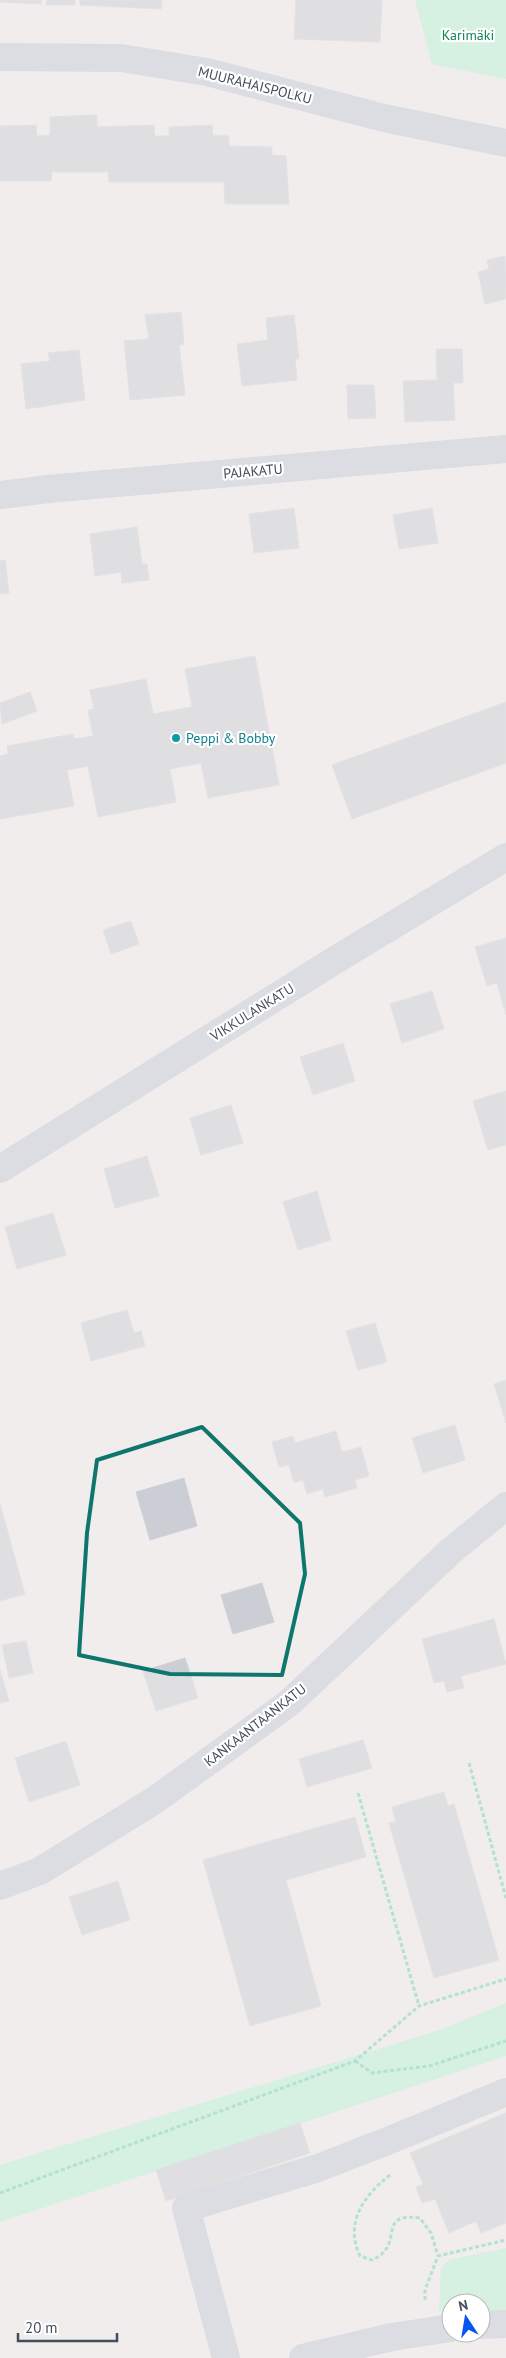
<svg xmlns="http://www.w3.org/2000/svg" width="506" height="2358" viewBox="0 0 506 2358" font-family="'PT Sans',sans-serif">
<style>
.green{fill:#b5f3d3}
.building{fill:#cbced5;stroke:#d0d2d9}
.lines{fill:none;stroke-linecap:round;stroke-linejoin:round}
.path{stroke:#6ad4aa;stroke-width:3;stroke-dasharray:4 2.5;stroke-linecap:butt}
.minor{stroke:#c1cad6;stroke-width:28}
.marked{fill:none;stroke:#0f766e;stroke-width:4;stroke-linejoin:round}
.culture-dot{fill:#0f9aa8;stroke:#fff;stroke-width:2}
.labels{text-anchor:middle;stroke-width:4.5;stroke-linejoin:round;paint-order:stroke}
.park-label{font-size:14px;fill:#0d8454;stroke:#fff}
.street-label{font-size:14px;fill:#434e5c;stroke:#fff}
.culture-label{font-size:14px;fill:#0d838f;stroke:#fff;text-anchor:start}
</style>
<rect width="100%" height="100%" fill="#f0edec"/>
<path class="green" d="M 415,0 L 506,0 L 506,79 L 432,64 Z
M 506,2003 L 506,2056 L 0,2222 L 0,2165 L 440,2030 Z
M 506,2248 L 506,2313 L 481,2313 L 481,2303 L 451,2303 L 451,2317 L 439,2310 L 441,2267 L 449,2260 Z"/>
<path class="building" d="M 0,0 L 41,0 L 41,4 L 0,2 Z
M 47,0 L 75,0 L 75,5 L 46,5 Z
M 80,0 L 162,0 L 161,9 L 80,5 Z
M 296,0 L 382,0 L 380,42 L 294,39 Z
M 97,115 L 97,127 L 154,125 L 155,136 L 169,136 L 169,127 L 212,125 L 213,135 L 229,136 L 229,146 L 272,147 L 272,155 L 286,156 L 289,204 L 225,204 L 224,182 L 109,182 L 108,172 L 52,172 L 51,181 L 0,181 L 0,126 L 36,125 L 37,136 L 50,135 L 50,117 Z
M 505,256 L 506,299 L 485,304 L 478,272 L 489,269 L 487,260 Z
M 181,312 L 184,344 L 179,345 L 185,395 L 130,400 L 124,341 L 149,339 L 145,315 Z
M 294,315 L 299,359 L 295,359 L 297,380 L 242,386 L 237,344 L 268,340 L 266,318 Z
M 436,349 L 462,349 L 463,383 L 453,383 L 455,420 L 405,422 L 403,381 L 437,380 Z
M 79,350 L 85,400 L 26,409 L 21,364 L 50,361 L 48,353 Z
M 347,385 L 374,385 L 376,418 L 348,419 Z
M 294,508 L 299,548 L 254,553 L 249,514 Z
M 432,508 L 438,543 L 399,549 L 393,515 Z
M 137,527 L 142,564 L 147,564 L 149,580 L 122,583 L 121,572 L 95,576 L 90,534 Z
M 5,560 L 9,593 L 0,594 L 0,561 Z
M 255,656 L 279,785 L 208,798 L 201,763 L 170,769 L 176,802 L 98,817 L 88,766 L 67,770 L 74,806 L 0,819 L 0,756 L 8,754 L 7,746 L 73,734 L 74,739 L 93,736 L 88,710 L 94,709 L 90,690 L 146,679 L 153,714 L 192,707 L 185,669 Z
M 30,692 L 37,711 L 2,724 L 0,703 Z
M 506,702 L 506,763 L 352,819 L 332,765 Z
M 131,921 L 139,944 L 111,954 L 103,930 Z
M 506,938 L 506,1015 L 497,983 L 487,986 L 475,947 Z
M 432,991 L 444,1029 L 402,1043 L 390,1004 Z
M 343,1043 L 355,1081 L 313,1095 L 300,1057 Z
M 506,1091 L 506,1145 L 488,1150 L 473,1101 Z
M 231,1105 L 243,1143 L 201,1155 L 190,1118 Z
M 147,1156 L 159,1196 L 115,1208 L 104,1169 Z
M 317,1191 L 331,1240 L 298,1250 L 283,1202 Z
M 53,1213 L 66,1255 L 17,1269 L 5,1227 Z
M 127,1310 L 134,1333 L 141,1331 L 145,1346 L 91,1361 L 81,1323 Z
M 375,1323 L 387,1362 L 358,1370 L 346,1331 Z
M 506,1380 L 506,1423 L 494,1384 Z
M 455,1425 L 465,1460 L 423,1473 L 412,1438 Z
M 336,1431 L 342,1452 L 361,1447 L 369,1476 L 355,1480 L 357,1488 L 325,1497 L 323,1489 L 307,1494 L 303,1480 L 294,1483 L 289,1465 L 279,1467 L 272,1442 L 293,1436 L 295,1443 Z
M 184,1478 L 197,1526 L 150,1540 L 136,1492 Z
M 0,1504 L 25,1594 L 0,1601 Z
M 262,1583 L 274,1622 L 233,1634 L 221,1595 Z
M 494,1619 L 506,1664 L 461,1676 L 464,1688 L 447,1692 L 444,1681 L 434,1683 L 422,1639 Z
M 26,1641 L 33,1673 L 9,1678 L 2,1645 Z
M 185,1658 L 198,1698 L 156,1711 L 143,1671 Z
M 0,1670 L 9,1701 L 0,1703 Z
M 363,1740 L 372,1768 L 307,1787 L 299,1759 Z
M 66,1741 L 80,1785 L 29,1802 L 15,1758 Z
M 444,1792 L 448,1806 L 454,1804 L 499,1960 L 434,1978 L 389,1823 L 396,1822 L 392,1807 Z
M 355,1817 L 366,1857 L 286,1880 L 321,2006 L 250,2026 L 203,1860 Z
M 118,1881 L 130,1920 L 82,1935 L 69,1897 Z
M 506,2113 L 506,2223 L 481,2233 L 476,2221 L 449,2233 L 435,2199 L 422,2203 L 416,2187 L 423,2184 L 410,2153 Z
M 300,2123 L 310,2153 L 166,2201 L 156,2170 Z"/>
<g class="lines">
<path class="path" d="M 469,1763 L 506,1898
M 358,1793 L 419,2006
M 355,2061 L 372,2073 L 429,2066 L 506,2041
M 390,2175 C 364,2195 344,2223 360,2256 L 372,2260 C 407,2245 374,2212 420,2218 L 431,2233 L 438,2256
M 0,2193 L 355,2061 L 419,2006 L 506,1979
M 425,2300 L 425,2290 L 438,2256 L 506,2240"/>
<path class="minor" d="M 0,57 L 121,58 L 207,72 L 384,118 L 506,143
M 0,495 L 48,489 L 506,449
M 0,1169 L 345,954 L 506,857
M 0,1886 L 40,1871 L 155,1800 L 289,1703 L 452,1550 L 506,1506
M 481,2325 L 506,2324
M 226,2358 L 186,2208 L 318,2168 L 395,2138 L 506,2092
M 303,2358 L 392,2337 L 451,2328"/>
</g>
<path d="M0 0H506V2358H0ZM 202,1427 L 300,1523 L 305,1574 L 282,1675 L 170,1674 L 79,1655 L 87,1533 L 97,1460 Z" fill="#f0edec" fill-opacity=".55" fill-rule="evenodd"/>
<path class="marked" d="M 202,1427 L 300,1523 L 305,1574 L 282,1675 L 170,1674 L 79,1655 L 87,1533 L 97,1460 Z"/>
<circle class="culture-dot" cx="176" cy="738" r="5"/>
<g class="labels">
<g class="park-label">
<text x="468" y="40">Karimäki</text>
</g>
<g class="street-label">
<text transform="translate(255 85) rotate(14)" y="5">MUURAHAISPOLKU</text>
<text transform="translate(253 471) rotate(-5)" y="5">PAJAKATU</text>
<text transform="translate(252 1012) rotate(-32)" y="5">VIKKULANKATU</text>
<text transform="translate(255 1725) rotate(-38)" y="5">KANKAANTAANKATU</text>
</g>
<g class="culture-label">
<text x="186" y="743">Peppi &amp; Bobby</text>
</g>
</g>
<g transform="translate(466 2318) rotate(348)"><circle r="24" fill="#ffffff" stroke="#b4b8be"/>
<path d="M0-4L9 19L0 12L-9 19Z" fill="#0656f0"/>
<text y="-8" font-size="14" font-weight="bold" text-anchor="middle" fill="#434e5c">N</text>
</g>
<path d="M18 2333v8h99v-8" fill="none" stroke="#434e5c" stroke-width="2.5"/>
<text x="25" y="2333" font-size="15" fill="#434e5c" stroke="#ffffff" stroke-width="4" paint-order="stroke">20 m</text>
</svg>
